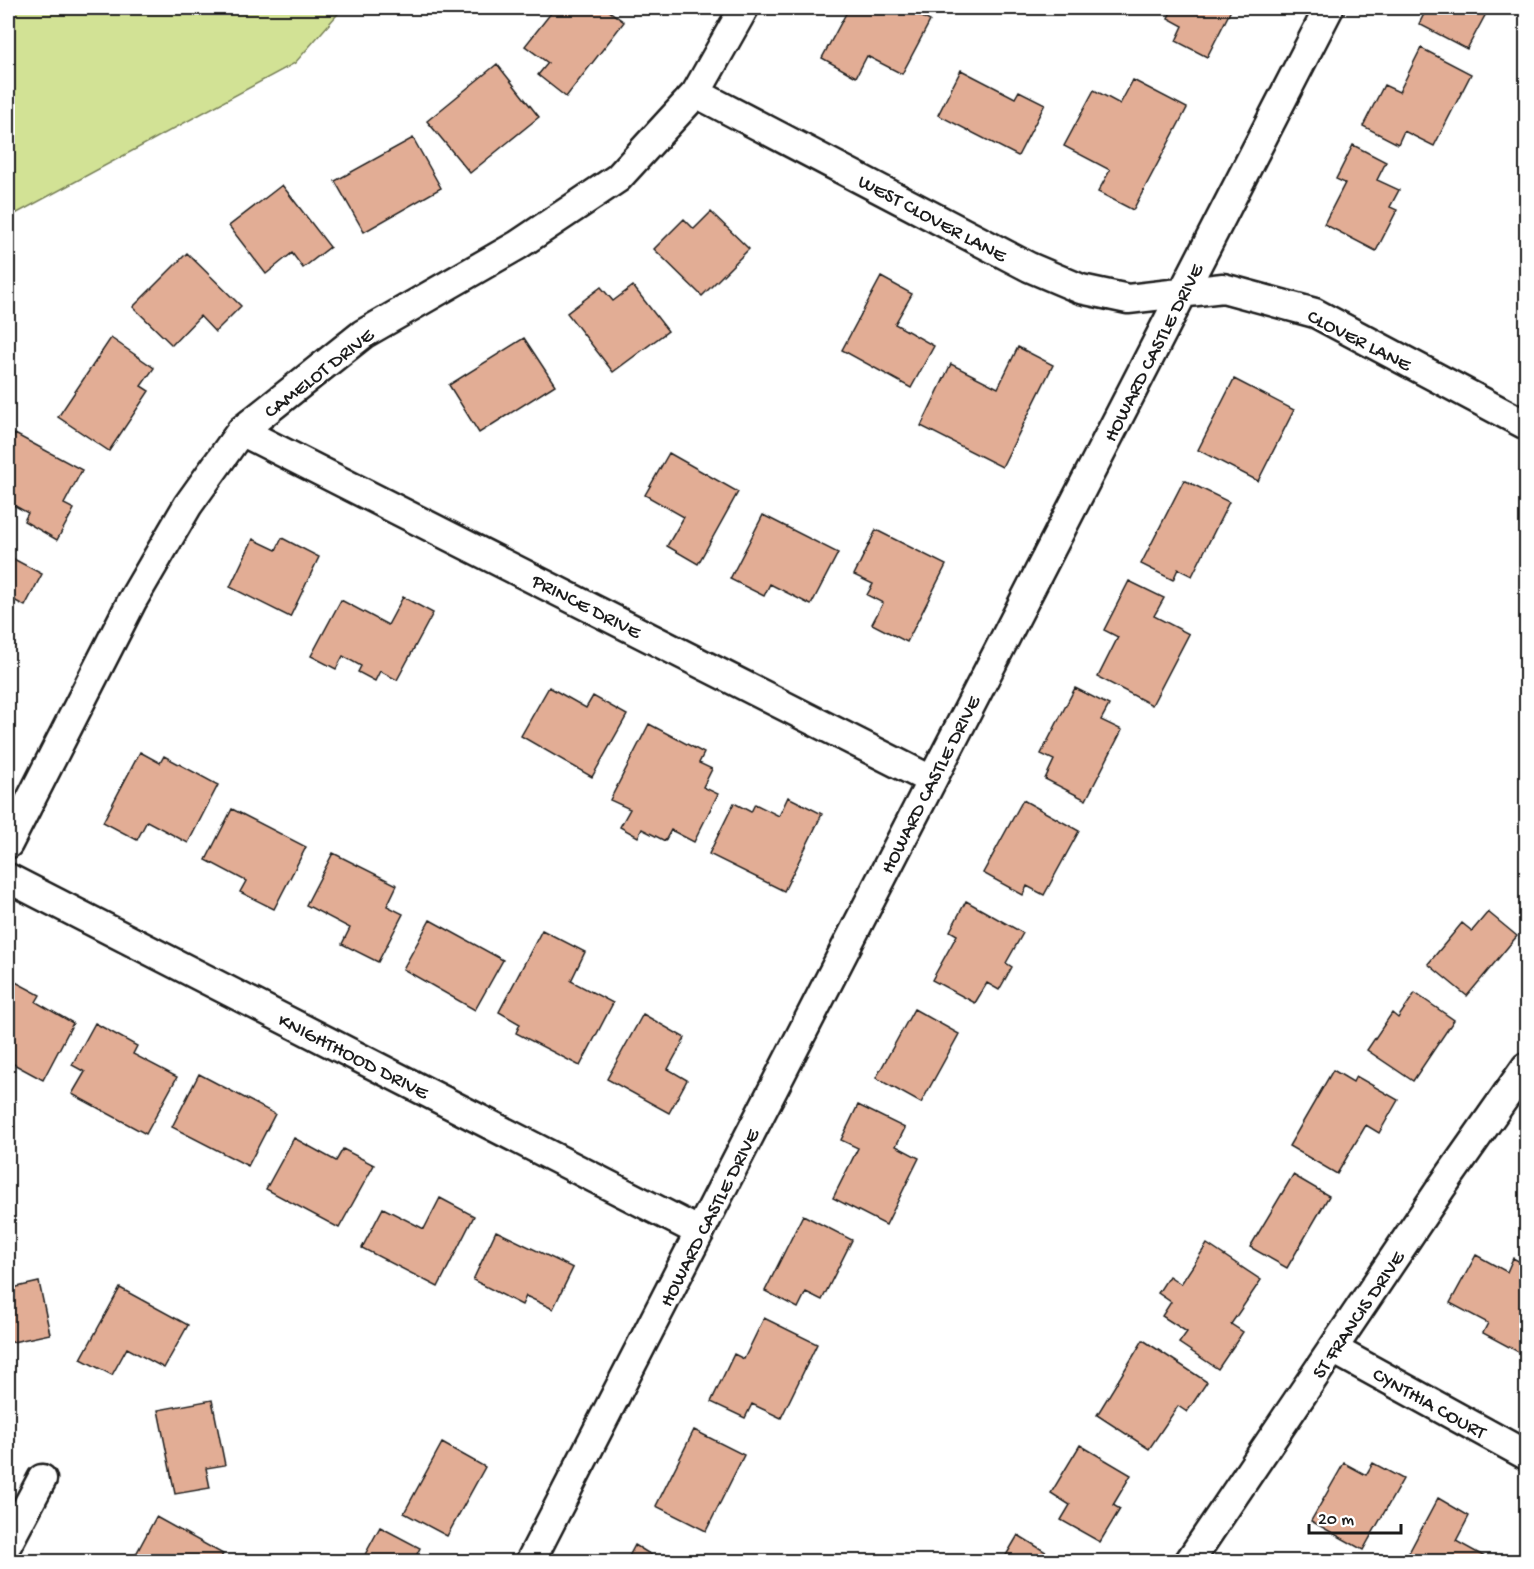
<svg xmlns="http://www.w3.org/2000/svg" width="1534" height="1569" viewBox="0 0 1534 1569" font-family="'Gochi Hand',sans-serif">
<style>
.green{fill:#d2e295;stroke:#777f58;stroke-width:1.5}
.building{fill:#e2ad95;stroke:#1c1c1c;stroke-width:1.5}
.lines{fill:none;stroke-linecap:round;stroke-linejoin:round}
.street-casing{stroke:#1c1c1c;stroke-width:33}
.street{stroke:#fff;stroke-width:28}
.labels{text-anchor:middle;stroke-width:6;stroke-linejoin:round;paint-order:stroke}
.street-label{font-size:20px;fill:#1c1c1c;stroke:#fff}
</style>
<rect width="100%" height="100%" fill="#fff"/>
<filter id="ink" filterUnits="userSpaceOnUse"><feTurbulence type="fractalNoise" baseFrequency=".0167" numOctaves="2"/><feDisplacementMap in="SourceGraphic" scale="12" xChannelSelector="R" yChannelSelector="G"/><feConvolveMatrix kernelMatrix="1 2 1 2 8 2 1 2 1" color-interpolation-filters="sRGB"/></filter>
<g filter="url(#ink)">
<path class="green" d="M 8,8 L 343,8 L 295,63 L 8,218 Z"/>
<path class="building" d="M 555,8 L 605,8 L 624,22 L 566,97 L 538,75 L 548,63 L 525,46 Z
M 849,8 L 905,8 L 930,21 L 902,74 L 867,56 L 856,77 L 822,58 Z
M 1173,8 L 1232,8 L 1207,57 L 1176,41 L 1183,26 L 1168,18 Z
M 1427,8 L 1489,8 L 1467,49 L 1419,24 Z
M 1421,48 L 1471,74 L 1434,146 L 1404,131 L 1398,144 L 1363,126 L 1384,85 L 1399,92 Z
M 497,64 L 539,117 L 470,173 L 427,121 Z
M 961,70 L 1015,98 L 1019,91 L 1045,104 L 1018,156 L 938,115 Z
M 1133,80 L 1187,108 L 1133,210 L 1098,192 L 1110,170 L 1064,146 L 1094,90 L 1120,104 Z
M 413,138 L 441,188 L 364,232 L 335,181 Z
M 1353,145 L 1386,162 L 1377,180 L 1399,190 L 1390,207 L 1397,210 L 1376,251 L 1324,224 L 1345,183 L 1336,179 Z
M 282,185 L 330,247 L 303,268 L 292,253 L 266,274 L 229,226 Z
M 711,212 L 749,249 L 702,296 L 654,249 L 684,219 L 694,229 Z
M 187,253 L 241,306 L 215,332 L 200,316 L 172,345 L 133,307 Z
M 881,277 L 912,294 L 895,324 L 934,346 L 911,388 L 842,350 Z
M 633,286 L 668,331 L 613,372 L 567,313 L 601,287 L 613,301 Z
M 111,338 L 154,368 L 141,386 L 149,391 L 109,451 L 58,417 Z
M 524,338 L 555,385 L 479,433 L 449,385 Z
M 1018,347 L 1053,365 L 1002,467 L 921,426 L 951,364 L 998,388 Z
M 1234,379 L 1294,410 L 1258,481 L 1198,450 Z
M 15,434 L 82,470 L 64,504 L 74,509 L 57,540 L 24,521 L 28,513 L 8,502 L 8,448 Z
M 669,453 L 738,492 L 698,564 L 667,546 L 684,517 L 645,495 Z
M 1184,480 L 1229,502 L 1192,576 L 1178,569 L 1173,580 L 1141,564 Z
M 763,515 L 838,553 L 811,605 L 770,584 L 764,596 L 730,579 Z
M 876,530 L 946,565 L 907,642 L 872,624 L 883,603 L 867,595 L 873,584 L 854,575 Z
M 282,538 L 319,557 L 290,617 L 230,587 L 253,539 L 276,550 Z
M 8,556 L 42,574 L 25,606 L 8,597 Z
M 1129,581 L 1164,598 L 1154,616 L 1189,634 L 1152,705 L 1098,677 L 1118,637 L 1104,630 Z
M 403,597 L 433,613 L 397,680 L 380,671 L 375,681 L 358,672 L 361,666 L 343,656 L 336,669 L 311,656 L 341,600 L 388,625 Z
M 549,687 L 586,708 L 593,696 L 627,715 L 592,777 L 521,736 Z
M 1075,688 L 1109,705 L 1101,720 L 1122,730 L 1086,800 L 1045,779 L 1054,760 L 1041,754 Z
M 649,724 L 704,753 L 699,763 L 712,769 L 703,787 L 718,794 L 694,842 L 671,830 L 665,841 L 642,829 L 638,837 L 620,827 L 630,809 L 610,800 Z
M 140,752 L 160,763 L 164,756 L 218,785 L 188,843 L 147,821 L 137,840 L 103,822 Z
M 788,797 L 822,814 L 784,891 L 709,854 L 734,803 L 751,812 L 755,804 L 779,816 Z
M 1023,800 L 1079,831 L 1044,895 L 1027,886 L 1023,895 L 983,873 Z
M 232,809 L 306,847 L 274,909 L 240,892 L 246,881 L 206,860 Z
M 333,853 L 397,885 L 387,906 L 403,914 L 378,962 L 342,944 L 350,928 L 306,905 Z
M 966,901 L 1023,933 L 1006,963 L 1012,967 L 999,990 L 987,983 L 975,1003 L 932,980 L 957,935 L 950,931 Z
M 1488,912 L 1517,936 L 1467,996 L 1428,964 L 1462,923 L 1472,931 Z
M 430,920 L 503,960 L 475,1010 L 403,969 Z
M 542,930 L 585,952 L 571,981 L 613,1003 L 580,1066 L 516,1033 L 520,1024 L 499,1012 Z
M 8,978 L 40,995 L 36,1002 L 73,1023 L 43,1080 L 8,1061 Z
M 1415,993 L 1454,1020 L 1413,1081 L 1367,1050 L 1392,1013 L 1398,1018 Z
M 914,1009 L 959,1034 L 921,1103 L 876,1078 Z
M 643,1014 L 685,1038 L 668,1069 L 687,1080 L 669,1113 L 607,1079 Z
M 95,1023 L 137,1046 L 133,1054 L 177,1077 L 146,1134 L 72,1094 L 85,1072 L 72,1065 Z
M 1333,1070 L 1353,1082 L 1356,1076 L 1398,1100 L 1379,1133 L 1366,1125 L 1337,1174 L 1289,1146 Z
M 199,1074 L 275,1114 L 248,1166 L 172,1127 Z
M 858,1105 L 905,1128 L 896,1146 L 919,1158 L 886,1225 L 833,1198 L 858,1148 L 841,1140 Z
M 294,1138 L 336,1161 L 343,1149 L 374,1165 L 339,1228 L 266,1189 Z
M 1293,1175 L 1329,1196 L 1287,1268 L 1250,1247 Z
M 440,1198 L 474,1216 L 438,1287 L 362,1248 L 383,1208 L 424,1229 Z
M 803,1215 L 852,1240 L 822,1300 L 806,1292 L 798,1308 L 765,1291 Z
M 496,1231 L 573,1268 L 553,1309 L 526,1296 L 522,1305 L 473,1280 Z
M 1207,1244 L 1261,1280 L 1231,1324 L 1243,1332 L 1218,1369 L 1179,1343 L 1187,1332 L 1162,1316 L 1171,1302 L 1158,1293 L 1169,1276 L 1181,1284 Z
M 1476,1255 L 1507,1272 L 1513,1258 L 1526,1265 L 1526,1356 L 1483,1333 L 1488,1323 L 1450,1303 Z
M 39,1282 L 50,1334 L 8,1343 L 8,1289 Z
M 120,1288 L 188,1325 L 164,1368 L 127,1348 L 112,1375 L 81,1359 Z
M 764,1318 L 817,1344 L 781,1418 L 752,1404 L 745,1418 L 711,1402 L 734,1354 L 744,1359 Z
M 1143,1340 L 1207,1382 L 1187,1412 L 1178,1406 L 1149,1449 L 1097,1415 Z
M 212,1400 L 225,1465 L 206,1468 L 210,1488 L 175,1494 L 158,1410 Z
M 694,1430 L 744,1455 L 706,1531 L 656,1506 Z
M 442,1443 L 485,1467 L 447,1536 L 404,1513 Z
M 1080,1445 L 1131,1475 L 1113,1505 L 1120,1509 L 1100,1542 L 1061,1520 L 1070,1505 L 1051,1493 Z
M 1344,1463 L 1366,1475 L 1373,1463 L 1403,1479 L 1363,1550 L 1311,1521 Z
M 1438,1498 L 1469,1516 L 1456,1541 L 1494,1562 L 1404,1562 Z
M 156,1517 L 223,1554 L 218,1562 L 145,1562 L 135,1556 Z
M 380,1527 L 420,1548 L 413,1562 L 361,1562 Z
M 1018,1535 L 1062,1562 L 1002,1562 Z
M 635,1545 L 663,1562 L 626,1562 Z"/>
<g class="lines">
<defs>
<path id="street" d="M 696,93 L 1029,267 L 1081,289 L 1128,299 L 1223,288 L 1315,313 L 1526,425
M 241,431 L 931,780
M 8,844 L 132,601 L 188,505 L 241,431 L 363,334 L 518,245 L 618,178 L 696,93 L 744,8
M 8,878 L 700,1232
M 1333,1349 L 1526,1455
M 8,1543 L 42,1479
M 530,1562 L 1329,8
M 1189,1562 L 1441,1188 L 1526,1067"/>
</defs>
<use href="#street" class="street-casing"/>
<use href="#street" class="street"/>
</g>
</g>
<g class="labels">
<g class="street-label">
<text transform="translate(933 217) rotate(28)" y="7">WEST CLOVER LANE</text>
<text transform="translate(1360 339) rotate(27)" y="7">CLOVER LANE</text>
<text transform="translate(1152 352) rotate(-63)" y="7">HOWARD CASTLE DRIVE</text>
<text transform="translate(318 372) rotate(-38)" y="7">CAMELOT DRIVE</text>
<text transform="translate(587 605) rotate(27)" y="7">PRINCE DRIVE</text>
<text transform="translate(929 784) rotate(-63)" y="7">HOWARD CASTLE DRIVE</text>
<text transform="translate(354 1055) rotate(27)" y="7">KNIGHTHOOD DRIVE</text>
<text transform="translate(708 1217) rotate(-63)" y="7">HOWARD CASTLE DRIVE</text>
<text transform="translate(1357 1314) rotate(-56)" y="7">ST FRANCIS DRIVE</text>
<text transform="translate(1430 1402) rotate(29)" y="7">CYNTHIA COURT</text>
</g>
</g>
<rect width="1534" height="1569" fill="none" stroke="#fff" stroke-width="30"/>
<rect x="15" y="15" width="1504" height="1539" fill="none" stroke="#1c1c1c" stroke-width="2" filter="url(#ink)"/>
<path d="M1309 1524v9h92v-9" fill="none" stroke="#1c1c1c" stroke-width="3"/>
<text x="1318" y="1524" font-size="18" fill="#1c1c1c" stroke="#ffffff" stroke-width="4.5" paint-order="stroke">20 m</text>
</svg>
